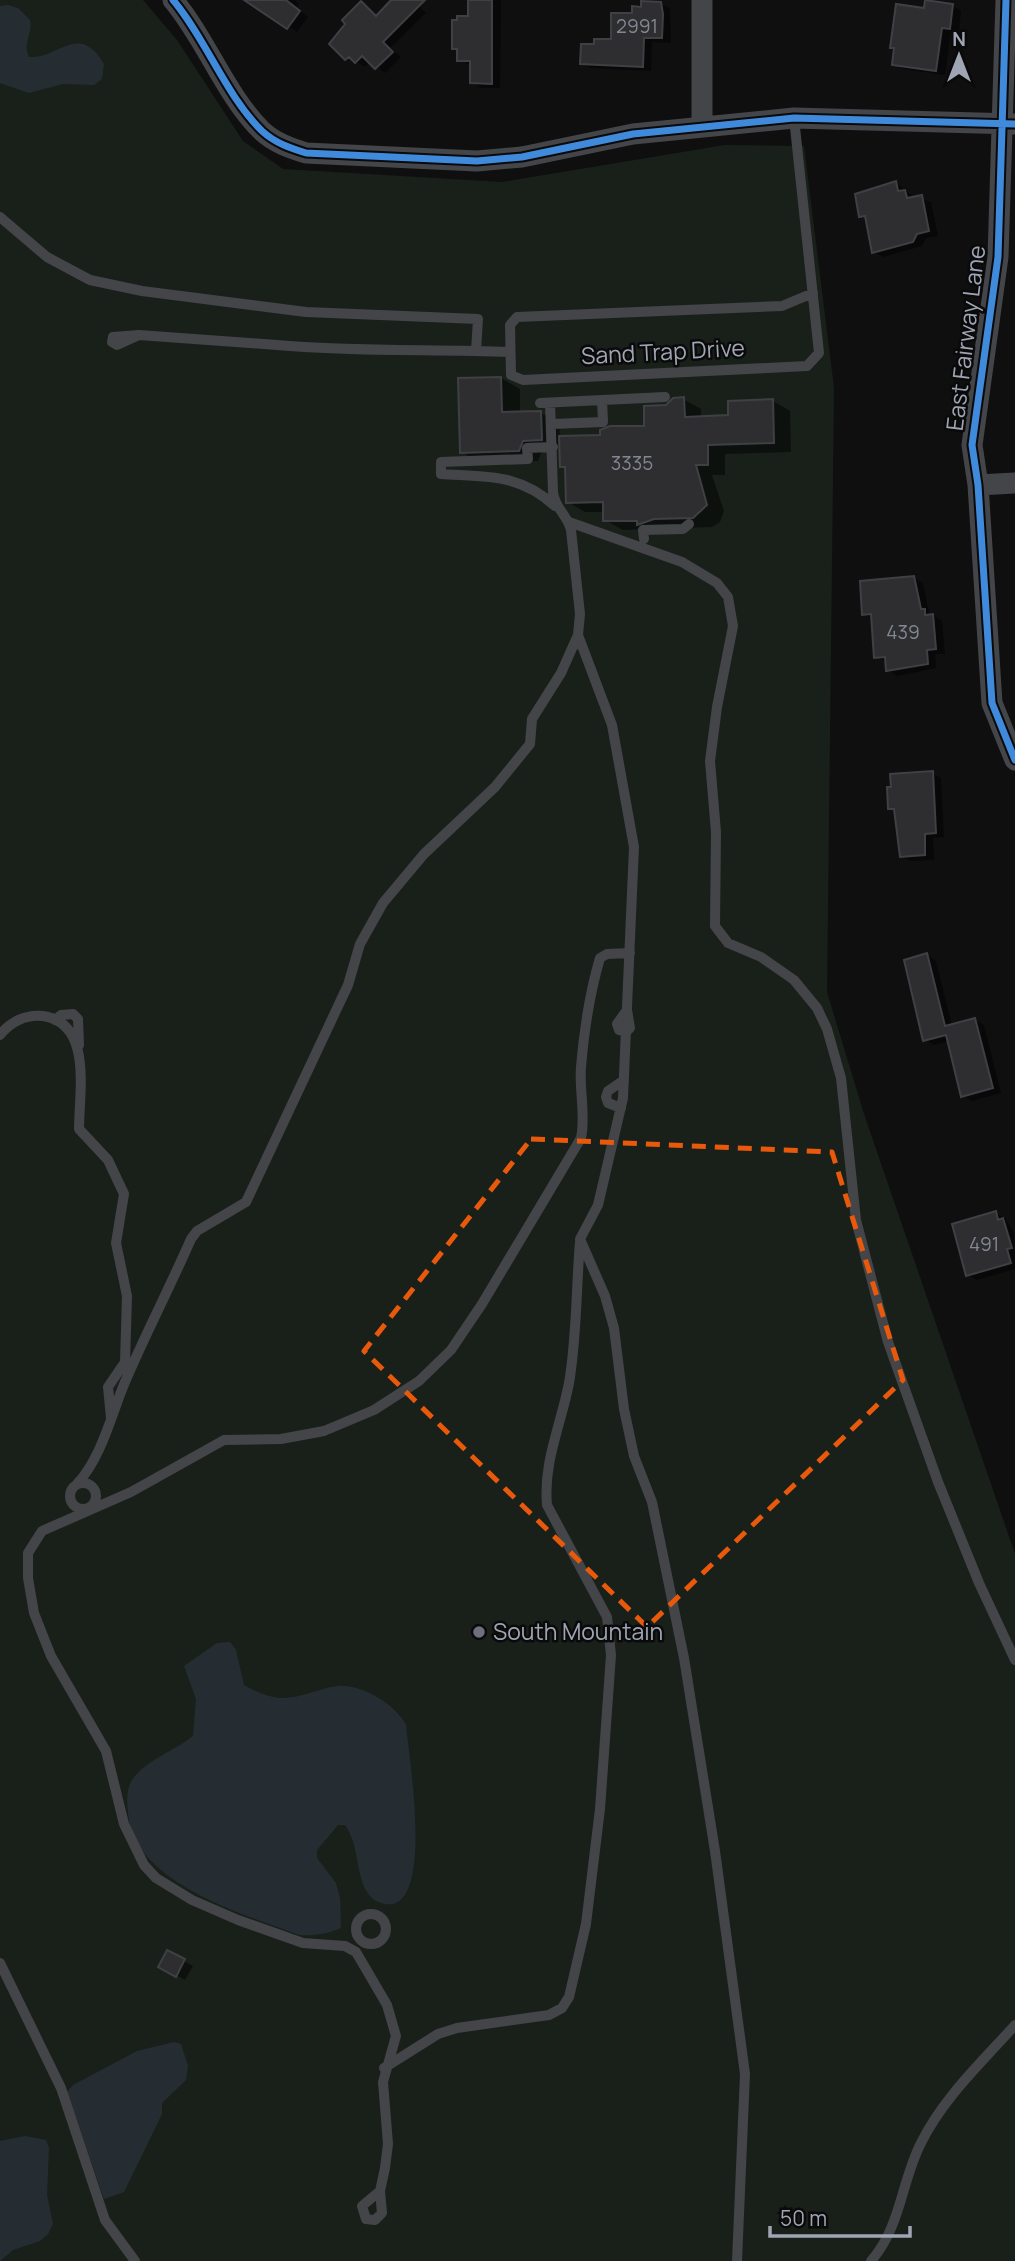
<svg xmlns="http://www.w3.org/2000/svg" width="1015" height="2261" viewBox="0 0 1015 2261" font-family="Manrope,sans-serif">
<style>
.green{fill:#19201a}
.water{fill:#252d33}
.shadow{fill:#0007}
.building{fill:#2e2e31;stroke:#3e4044;stroke-width:2}
.lines{fill:none;stroke-linecap:round;stroke-linejoin:round}
.service{stroke:#444549;stroke-width:10}
.minor{stroke:#444549;stroke-width:21}
.cycleway-casing{stroke:#0a0a0b;stroke-width:11}
.cycleway{stroke:#408adc;stroke-width:7}
.marked{fill:none;stroke:#e8590c;stroke-width:5;stroke-dasharray:14 9;stroke-linejoin:round}
.poi-dot{fill:#6d707a;stroke:#0a0a0b;stroke-width:2.5}
.labels{text-anchor:middle;stroke-width:5;stroke-linejoin:round;paint-order:stroke}
.number-label{font-size:19px;fill:#838792}
.street-label{font-size:23px;fill:#9fa5b3;stroke:#0a0a0b}
.poi-label{font-size:23px;fill:#9fa5b3;stroke:#0a0a0b;text-anchor:start}
</style>
<rect width="100%" height="100%" fill="#0f0f10"/>
<path class="green" d="M 0,0 L 143,0 L 177,40 L 243,141 L 283,169 L 502,182 L 725,145 L 804,146 L 834,388 L 827,992 L 864,1114 L 1015,1554 L 1015,2261 L 0,2261 Z"/>
<path class="water" d="M 8,5 L 18,8 L 30,20 C 33,34 22,44 29,57 C 59,59 79,21 104,64 L 102,79 L 94,85 L 63,84 L 29,93 L 0,83 L 0,6 Z
M 230,1642 L 236,1650 L 244,1685 C 255,1691 267,1697 280,1698 C 300,1699 319,1688 338,1686 C 362,1684 396,1705 406,1725 C 409,1757 432,1894 393,1904 C 387,1905 378,1903 373,1899 C 354,1882 361,1846 345,1825 L 338,1825 L 317,1850 L 317,1858 L 336,1883 L 340,1898 L 341,1928 C 327,1934 314,1936 299,1935 C 244,1914 132,1883 128,1812 C 127,1801 126,1790 132,1780 C 146,1760 174,1751 193,1736 L 196,1699 L 184,1666 L 217,1643 Z
M 174,2042 L 181,2044 L 188,2066 L 186,2080 L 162,2103 L 162,2114 L 124,2192 L 104,2199 L 67,2092 L 73,2085 L 137,2051 Z
M 25,2136 L 46,2140 L 49,2148 L 47,2195 L 53,2224 L 48,2234 L 40,2241 L 13,2250 L 0,2261 L 0,2141 Z"/>
<path class="shadow" d="M 248,0 L 295,0 L 299,4 L 296,8 L 308,17 L 297,32 Z
M 394,0 L 413,0 L 426,13 L 390,48 L 401,57 L 385,73 L 370,62 L 365,67 L 357,62 L 355,64 L 332,44 L 361,3 L 378,16 Z
M 470,0 L 501,0 L 500,88 L 481,88 L 472,82 L 472,65 L 459,60 L 459,51 L 453,48 L 469,18 Z
M 661,4 L 670,9 L 671,43 L 652,42 L 651,71 L 591,68 L 582,63 L 596,46 L 612,41 L 633,15 L 643,8 Z
M 952,5 L 961,11 L 959,33 L 951,32 L 945,75 L 903,69 L 894,64 L 896,49 L 926,10 Z
M 896,183 L 914,197 L 931,202 L 938,236 L 926,238 L 922,246 L 883,257 L 874,252 L 868,220 L 861,216 Z
M 501,378 L 520,389 L 520,413 L 541,413 L 559,423 L 560,437 L 602,437 L 646,427 L 667,406 L 683,399 L 701,409 L 701,418 L 730,417 L 773,401 L 790,411 L 791,452 L 725,454 L 725,475 L 712,475 L 724,511 L 720,522 L 712,527 L 623,530 L 605,520 L 605,512 L 585,512 L 568,502 L 567,469 L 562,466 L 561,449 L 542,451 L 538,461 L 480,463 L 462,452 Z
M 914,578 L 923,583 L 929,613 L 942,621 L 945,654 L 935,654 L 936,668 L 897,676 L 888,670 L 887,662 L 876,657 L 873,619 L 864,614 Z
M 932,773 L 941,778 L 944,837 L 933,838 L 934,860 L 911,861 L 902,856 L 896,812 L 890,808 L 893,788 Z
M 927,955 L 936,961 L 952,1026 L 975,1020 L 984,1025 L 1001,1093 L 972,1101 L 963,1096 L 949,1041 L 934,1045 L 925,1040 Z
M 995,1213 L 1005,1218 L 1014,1233 L 1015,1269 L 977,1280 L 968,1275 Z
M 168,1952 L 193,1966 L 185,1980 L 160,1966 Z"/>
<path class="building" d="M 244,0 L 286,0 L 300,11 L 287,29 Z
M 391,0 L 425,0 L 383,42 L 393,52 L 375,69 L 362,56 L 355,63 L 349,57 L 345,60 L 329,44 L 345,24 L 342,20 L 361,1 L 376,16 Z
M 468,0 L 492,0 L 492,84 L 470,83 L 470,61 L 457,61 L 457,49 L 452,49 L 452,20 L 457,20 L 457,16 L 468,16 Z
M 925,0 L 953,4 L 950,29 L 942,28 L 936,71 L 892,65 L 894,48 L 890,48 L 896,4 L 924,8 Z
M 641,1 L 661,2 L 663,14 L 662,38 L 644,38 L 643,67 L 580,64 L 581,44 L 594,44 L 594,39 L 611,39 L 611,13 L 632,13 L 632,6 L 641,7 Z
M 896,181 L 898,191 L 905,190 L 907,198 L 922,195 L 929,231 L 917,234 L 913,242 L 872,253 L 865,216 L 859,217 L 855,194 Z
M 501,377 L 502,412 L 541,411 L 542,440 L 523,441 L 519,451 L 460,453 L 458,378 Z
M 684,397 L 685,417 L 728,415 L 728,401 L 773,399 L 774,443 L 708,445 L 708,465 L 696,465 L 707,505 L 693,518 L 654,519 L 637,525 L 637,521 L 603,521 L 603,502 L 566,503 L 565,467 L 560,467 L 559,436 L 600,435 L 600,430 L 610,426 L 644,426 L 644,406 L 666,405 L 673,398 Z
M 914,576 L 921,609 L 925,609 L 925,615 L 933,614 L 936,649 L 927,650 L 928,664 L 886,671 L 885,657 L 874,658 L 871,614 L 862,615 L 860,581 Z
M 933,771 L 936,833 L 925,834 L 925,855 L 900,857 L 894,809 L 888,809 L 887,787 L 891,787 L 890,774 Z
M 927,953 L 945,1026 L 975,1018 L 993,1088 L 961,1097 L 946,1035 L 923,1041 L 904,960 Z
M 996,1211 L 998,1220 L 1003,1218 L 1012,1248 L 1007,1249 L 1011,1263 L 966,1276 L 952,1224 Z
M 167,1950 L 185,1959 L 176,1977 L 158,1967 Z"/>
<g class="lines">
<path class="service" d="M 794,118 L 819,353 L 807,366 L 523,380 L 511,375 L 510,325 L 517,317 L 782,306 L 813,293
M 0,217 L 47,257 L 90,280 L 142,291 L 306,312 L 478,319 L 476,351
M 139,335 L 117,345 L 112,342 L 113,337 L 139,335 L 277,345 C 354,352 432,349 510,352
M 540,403 L 665,397
M 550,403 L 553,492 C 555,509 567,514 571,530 L 580,614 L 578,635 L 612,725 L 634,847 L 623,1098 L 598,1205 L 580,1239 L 605,1296 L 614,1328 L 624,1409 L 634,1456 L 652,1502 L 684,1658 L 715,1851 L 745,2074 L 737,2261
M 552,424 L 603,422 L 602,400
M 553,447 L 527,448 L 528,459 L 441,462 L 441,474 C 486,477 519,473 555,506
M 569,522 L 682,562 L 717,583 L 728,597 L 733,626 L 717,707 L 710,761 L 716,832 L 715,926 L 728,943 L 761,957 L 794,980 L 817,1008 L 827,1029 L 841,1078 L 856,1220 L 888,1342 L 938,1482 L 979,1583 L 1015,1660
M 644,539 L 643,530 L 683,529 L 689,524
M 627,1010 L 630,1028 L 626,1032 L 619,1030 L 617,1024 Z
M 55,1020 L 61,1015 L 73,1014 L 78,1019 L 79,1045
M 0,1035 C 10,1022 26,1014 43,1016 C 93,1023 79,1093 79,1129 L 108,1160 L 124,1194 L 116,1243 L 127,1296 L 125,1362 L 108,1387 L 111,1418
M 621,1108 L 608,1103 L 606,1097 L 608,1091 L 624,1080
M70 1496a13 13 0 1 1 26 0a13 13 0 1 1-26 0Z
M 77,1484 C 102,1457 111,1415 125,1382 C 146,1333 170,1287 191,1239 L 197,1231 L 246,1202 L 348,985 L 360,944 L 383,903 L 424,854 L 495,787 L 530,744 L 532,719 L 561,673 L 578,635
M356 1929a15 15 0 1 1 30 0a15 15 0 1 1-30 0Z
M 0,1963 L 61,2088 L 105,2220 L 135,2261
M 384,2068 L 438,2034 L 457,2028 L 549,2015 L 562,2008 L 569,1997 L 586,1924 L 600,1809 L 611,1655 L 607,1617 L 547,1505 C 543,1462 561,1425 569,1383 C 577,1337 576,1289 580,1242
M 380,2191 L 382,2213 L 375,2220 L 366,2219 L 362,2206 L 380,2191 L 385,2168 L 388,2144 L 383,2082 L 396,2036 L 387,2005 L 356,1952 L 345,1946 L 303,1943 L 238,1920 L 192,1900 L 156,1878 L 144,1865 L 124,1824 L 106,1751 L 51,1656 L 34,1613 L 28,1578 L 28,1553 L 42,1531 L 131,1492 L 224,1440 L 281,1439 L 324,1431 L 374,1410 L 419,1381 L 451,1350 L 482,1304 L 581,1138 C 586,1114 579,1091 581,1067 C 584,1031 590,992 600,958 L 607,954 L 630,953
M 871,2261 C 901,2227 901,2182 921,2143 C 943,2098 982,2062 1015,2025"/>
<path class="minor" d="M 173,0 C 206,39 226,96 262,131 C 275,143 290,148 306,153 L 477,161 L 522,157 L 633,134 L 794,118 L 1015,124
M 1006,0 L 998,257 L 972,445 L 978,485 L 992,703 L 1015,760
M 702,125 L 702,0
M 978,485 L 1015,483"/>
<defs>
<path id="cycleway" d="M 173,0 C 206,39 226,96 262,131 C 275,143 290,148 306,153 L 477,161 L 522,157 L 633,134 L 794,118 L 1015,124
M 1006,0 L 998,257 L 972,445 L 978,485 L 992,703 L 1015,760"/>
</defs>
<use href="#cycleway" class="cycleway-casing"/>
<use href="#cycleway" class="cycleway"/>
</g>
<path class="marked" d="M 531,1139 L 832,1152 L 903,1380 L 647,1627 L 364,1351 Z"/>
<circle class="poi-dot" cx="479" cy="1632" r="7"/>
<g class="labels">
<g class="number-label">
<text x="637" y="33">2991</text>
<text x="632" y="470">3335</text>
<text x="903" y="639">439</text>
<text x="984" y="1251">491</text>
</g>
<g class="street-label">
<text transform="translate(966 338) rotate(-83)" y="8">East Fairway Lane</text>
<text transform="translate(663 352) rotate(-3)" y="8">Sand Trap Drive</text>
</g>
<g class="poi-label">
<text x="493" y="1640">South Mountain</text>
</g>
</g>
<g transform="translate(959 56)" stroke="#0a0a0b" stroke-width="5" paint-order="stroke">
<path d="M0-5L12 26L0 18L-12 26Z" fill="#9fa5b3"/>
<text y="-10" font-size="19" font-weight="bold" text-anchor="middle" fill="#9fa5b3">N</text>
</g>
<path d="M770 2226v10h140v-10" fill="none" stroke="#9fa5b3" stroke-width="3.5"/>
<text x="780" y="2226" font-size="21" fill="#9fa5b3" stroke="#0a0a0b" stroke-width="5" paint-order="stroke">50 m</text>
</svg>
